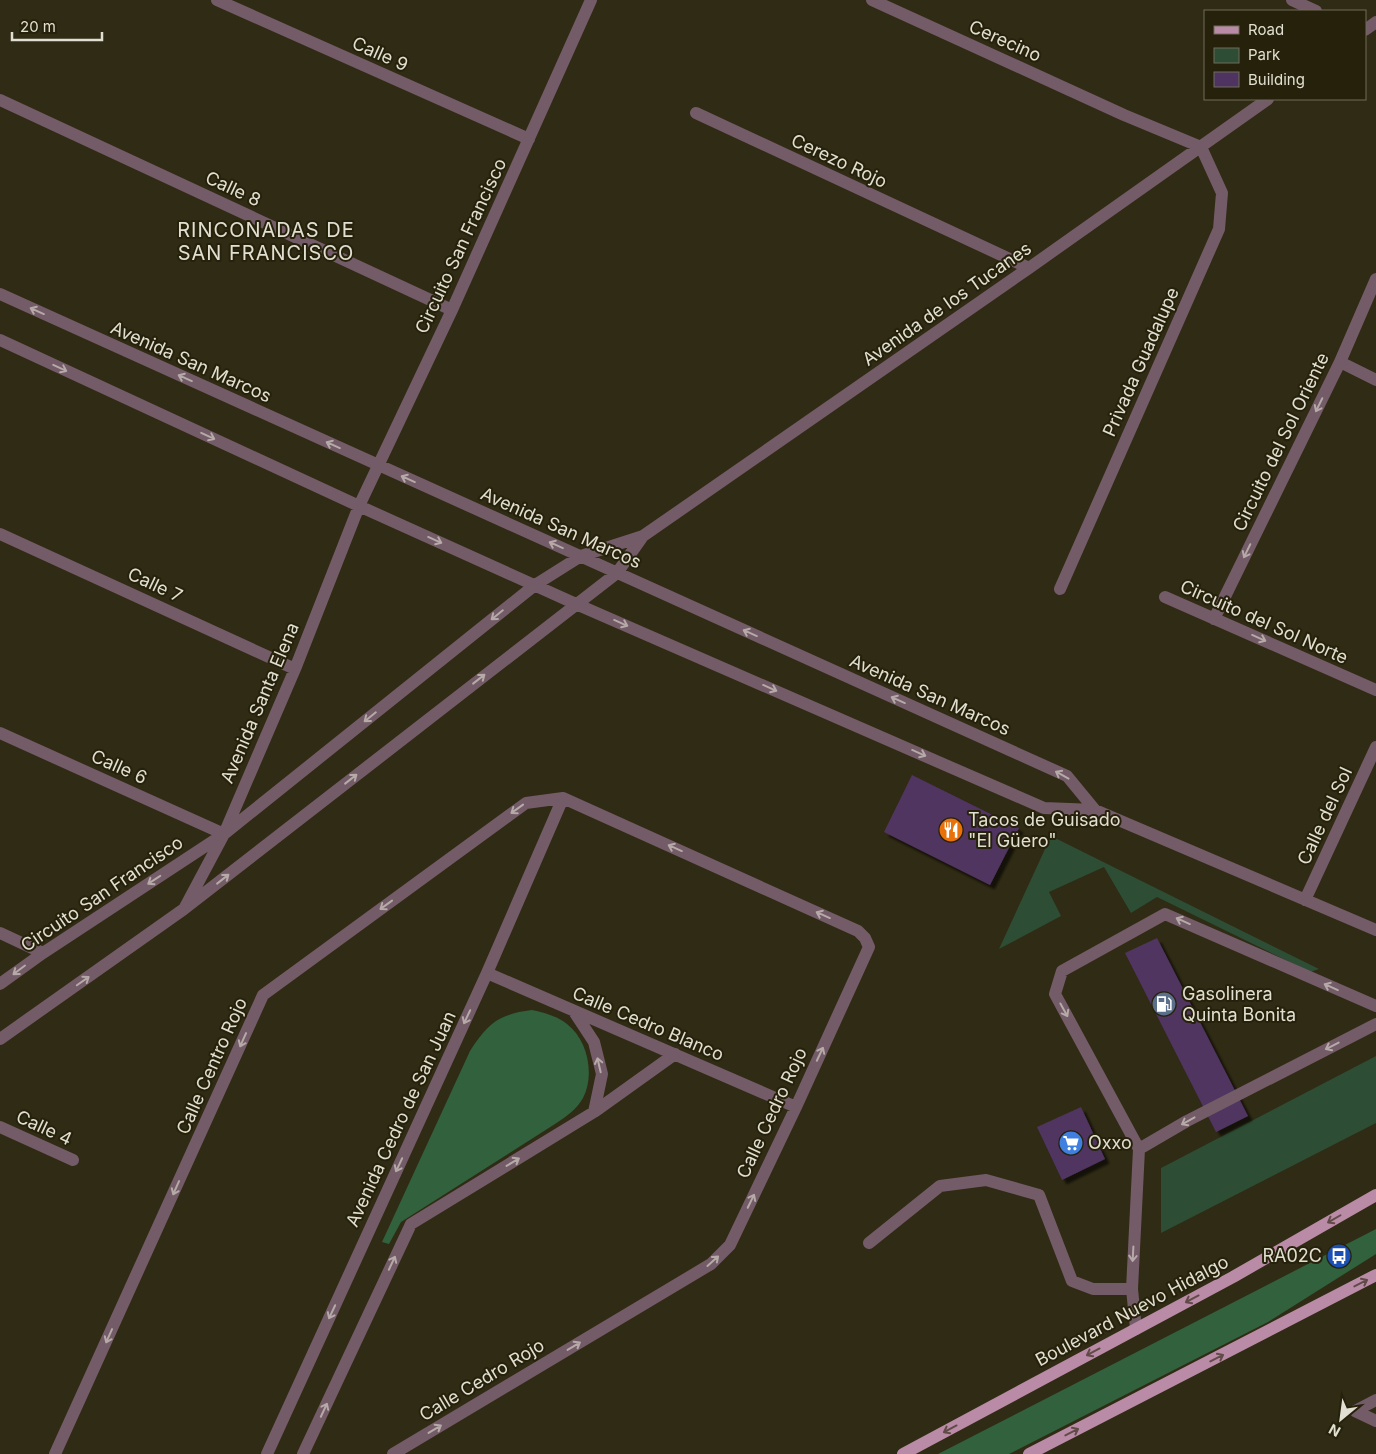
<svg xmlns="http://www.w3.org/2000/svg" width="1376" height="1454" viewBox="0 0 1376 1454" font-family="Inter,sans-serif">
<style>
.green{fill:#2d4d34}
.forest{fill:#31613d}
.building{fill:#4f3461;filter:url(#shadow)}
.lines{fill:none;stroke-linecap:round;stroke-linejoin:round}
.minor{stroke:#735b68;stroke-width:12}
.major{stroke:#ba8ba6;stroke-width:12}
.oneway{stroke:#b5aaa7}
.oneway2{stroke:#614b48}
.labels{text-anchor:middle;stroke-width:4;stroke-linejoin:round;paint-order:stroke}
.street-label{font-size:18px;fill:#e1dfd1;stroke:#26210a}
.poi-label{font-size:18px;fill:#e1dfd1;stroke:#26210a;text-anchor:start}
.quarter-label{font-size:20px;letter-spacing:1px;fill:#e1dfd1;stroke:#26210a}
</style>
<defs>
<filter id="shadow"><feDropShadow dx="4.5" dy="4.5" stdDeviation="1" flood-color="#0009"/></filter>
</defs>
<rect width="100%" height="100%" fill="#302b14"/>
<path class="green" d="M 1051,836 L 1319,969 L 1310,972 L 1157,897 L 1131,913 L 1104,867 L 1049,892 L 1061,916 L 999,949 Z
M 1376,1056 L 1376,1123 L 1161,1233 L 1161,1168 Z"/>
<path class="forest" d="M 532,1010 C 545,1013 557,1016 567,1024 C 588,1040 595,1075 583,1098 C 577,1109 566,1117 555,1124 L 401,1222 L 389,1244 L 382,1242 L 470,1051 C 488,1023 499,1014 532,1010 Z
M 1376,1229 L 1376,1254 L 1268,1322 L 1009,1454 L 938,1454 Z"/>
<path class="building" d="M 912,775 L 1019,828 L 990,885 L 884,832 Z
M 1157,938 L 1248,1116 L 1216,1132 L 1125,953 Z
M 1081,1107 L 1105,1159 L 1062,1180 L 1037,1127 Z"/>
<g class="lines">
<path class="minor" d="M 217,0 L 529,139
M 872,0 L 1124,115 L 1201,147 L 1222,193 L 1219,229 L 1060,589
M 1292,0 L 1316,11
M 1365,30 L 1376,22
M 0,100 L 452,310
M 696,113 L 1029,268
M 0,294 L 1067,776 L 1095,810
M 0,340 L 359,506 L 576,604 L 1044,808 L 1095,810 L 1376,930
M 1340,362 L 1376,380
M 0,534 L 295,669
M 1165,597 L 1376,690
M 1214,619 L 1340,362 L 1376,279
M 0,733 L 224,834
M 1305,900 L 1376,747
M 184,909 L 224,834 L 295,669 L 359,506 L 452,310 L 591,0
M 0,933 L 43,953
M 487,973 L 796,1107
M 0,984 L 43,953 L 224,834 L 535,585 L 581,556 L 643,536 L 1029,268 L 1268,99
M 573,1010 L 594,1042 L 602,1074 L 594,1112
M 0,1039 L 184,909 L 617,573 L 643,536
M 0,1127 L 73,1160
M 1139,1149 L 1055,994 L 1062,971 L 1165,914 L 1376,1006
M 869,1243 L 940,1186 L 986,1180 L 1039,1195 L 1072,1281 L 1093,1289 L 1132,1289
M 1136,1329 L 1132,1289 L 1139,1149 L 1187,1121 L 1376,1024
M 1355,1411 L 1376,1400
M 1355,1411 L 1376,1421
M 55,1454 L 263,995 L 526,803 L 563,798
M 267,1454 L 487,973 L 563,798
M 303,1454 L 411,1224 L 594,1112 L 675,1054
M 393,1454 L 711,1264 L 730,1245 L 796,1107 L 869,947 L 865,938 L 858,931 L 563,798"/>
<path class="major" d="M 903,1454 L 1233,1277 L 1376,1195
M 1029,1454 L 1376,1275"/>
</g>
<defs><path id="oneway-shaft" d="M-6 0H5M1.5-3L5.5 0L1.5 3" fill="none" stroke-width="1.6" stroke-linecap="round" stroke-linejoin="round" transform="scale(1.25)"/></defs>
<g class="oneway">
<use href="#oneway-shaft" transform="translate(37 311) rotate(-156)"/>
<use href="#oneway-shaft" transform="translate(60 368) rotate(25)"/>
<use href="#oneway-shaft" transform="translate(185 378) rotate(-156)"/>
<use href="#oneway-shaft" transform="translate(1319 405) rotate(116)"/>
<use href="#oneway-shaft" transform="translate(208 436) rotate(25)"/>
<use href="#oneway-shaft" transform="translate(333 445) rotate(-156)"/>
<use href="#oneway-shaft" transform="translate(408 479) rotate(-156)"/>
<use href="#oneway-shaft" transform="translate(435 540) rotate(24)"/>
<use href="#oneway-shaft" transform="translate(556 545) rotate(-156)"/>
<use href="#oneway-shaft" transform="translate(1247 551) rotate(116)"/>
<use href="#oneway-shaft" transform="translate(497 615) rotate(141)"/>
<use href="#oneway-shaft" transform="translate(621 623) rotate(24)"/>
<use href="#oneway-shaft" transform="translate(750 633) rotate(-156)"/>
<use href="#oneway-shaft" transform="translate(1259 638) rotate(24)"/>
<use href="#oneway-shaft" transform="translate(479 679) rotate(-38)"/>
<use href="#oneway-shaft" transform="translate(770 688) rotate(24)"/>
<use href="#oneway-shaft" transform="translate(898 700) rotate(-156)"/>
<use href="#oneway-shaft" transform="translate(370 717) rotate(141)"/>
<use href="#oneway-shaft" transform="translate(919 753) rotate(24)"/>
<use href="#oneway-shaft" transform="translate(1062 775) rotate(-151)"/>
<use href="#oneway-shaft" transform="translate(351 779) rotate(-38)"/>
<use href="#oneway-shaft" transform="translate(517 809) rotate(144)"/>
<use href="#oneway-shaft" transform="translate(675 848) rotate(-156)"/>
<use href="#oneway-shaft" transform="translate(223 879) rotate(-38)"/>
<use href="#oneway-shaft" transform="translate(154 880) rotate(147)"/>
<use href="#oneway-shaft" transform="translate(386 905) rotate(144)"/>
<use href="#oneway-shaft" transform="translate(823 915) rotate(-156)"/>
<use href="#oneway-shaft" transform="translate(1183 921) rotate(-156)"/>
<use href="#oneway-shaft" transform="translate(19 970) rotate(143)"/>
<use href="#oneway-shaft" transform="translate(83 981) rotate(-35)"/>
<use href="#oneway-shaft" transform="translate(1331 987) rotate(-156)"/>
<use href="#oneway-shaft" transform="translate(1064 1010) rotate(61)"/>
<use href="#oneway-shaft" transform="translate(467 1017) rotate(115)"/>
<use href="#oneway-shaft" transform="translate(243 1040) rotate(114)"/>
<use href="#oneway-shaft" transform="translate(1332 1046) rotate(153)"/>
<use href="#oneway-shaft" transform="translate(820 1054) rotate(-65)"/>
<use href="#oneway-shaft" transform="translate(599 1065) rotate(-103)"/>
<use href="#oneway-shaft" transform="translate(1188 1121) rotate(151)"/>
<use href="#oneway-shaft" transform="translate(513 1162) rotate(-31)"/>
<use href="#oneway-shaft" transform="translate(399 1165) rotate(115)"/>
<use href="#oneway-shaft" transform="translate(176 1188) rotate(114)"/>
<use href="#oneway-shaft" transform="translate(751 1201) rotate(-64)"/>
<use href="#oneway-shaft" transform="translate(1133 1254) rotate(93)"/>
<use href="#oneway-shaft" transform="translate(713 1261) rotate(-42)"/>
<use href="#oneway-shaft" transform="translate(392 1263) rotate(-65)"/>
<use href="#oneway-shaft" transform="translate(332 1312) rotate(115)"/>
<use href="#oneway-shaft" transform="translate(109 1336) rotate(114)"/>
<use href="#oneway-shaft" transform="translate(574 1346) rotate(-31)"/>
<use href="#oneway-shaft" transform="translate(324 1410) rotate(-65)"/>
<use href="#oneway-shaft" transform="translate(435 1429) rotate(-31)"/>
</g>
<g class="oneway2">
<use href="#oneway-shaft" transform="translate(1334 1219) rotate(150)"/>
<use href="#oneway-shaft" transform="translate(1361 1283) rotate(-27)"/>
<use href="#oneway-shaft" transform="translate(1192 1299) rotate(152)"/>
<use href="#oneway-shaft" transform="translate(1093 1352) rotate(152)"/>
<use href="#oneway-shaft" transform="translate(1217 1358) rotate(-27)"/>
<use href="#oneway-shaft" transform="translate(950 1429) rotate(152)"/>
<use href="#oneway-shaft" transform="translate(1072 1432) rotate(-27)"/>
</g>
<defs>
<symbol id="restaurant-disc" viewBox="-11 -11 22 22"><circle r="9.5" fill="#e8710a" stroke="#26210a"/><path d="M-5-6h1v4h1v-4h1v4h1v-4h1v5L-1.5 .5V6h-2V.5L-5-1ZM5-6V6H3V1.5H1.5Q1.5-4 5-6Z" fill="#fff"/></symbol>
<symbol id="fuel-disc" viewBox="-11 -11 22 22"><circle r="9.5" fill="#5c6f8a" stroke="#26210a"/><path d="M-5.5-6h7V0h2V4h1.3V-2.5L3-4.5l.8-.8L6-3V5H2.5V1h-1V6h-7ZM-4.2-4.7v3.2H.2V-4.7Z" fill="#fff"/></symbol>
<symbol id="supermarket-disc" viewBox="-11 -11 22 22"><circle r="9.5" fill="#3f7fe0" stroke="#26210a"/><path d="M-6-5.5h2.5l.6 2H6L4.5 2H-2.5L-4.4-4H-6ZM-1.5 3.2a1.3 1.3 0 1 0 .1 0ZM3 3.2a1.3 1.3 0 1 0 .1 0Z" fill="#fff"/></symbol>
<symbol id="bus-disc" viewBox="-11 -11 22 22"><circle r="9.5" fill="#1a4fb4" stroke="#26210a"/><path d="M-5-6H5V4H4V6H2V4H-2V6H-4V4H-5ZM-3.5-4V0h7V-4ZM-3.5 1.2v1.5H-2V1.2ZM2 1.2v1.5H3.5V1.2Z" fill="#fff"/></symbol>
</defs>
<g fill-rule="evenodd">
<use href="#restaurant-disc" x="937" y="816" width="28" height="28"/>
<use href="#fuel-disc" x="1150" y="990" width="28" height="28"/>
<use href="#supermarket-disc" x="1057" y="1129" width="28" height="28"/>
<use href="#bus-disc" x="1325" y="1242" width="28" height="28"/>
</g>
<g class="labels">
<g class="street-label">
<text transform="translate(1005 41) rotate(24)" y="6">Cerecino</text>
<text transform="translate(380 54) rotate(24)" y="6">Calle 9</text>
<text transform="translate(839 161) rotate(25)" y="6">Cerezo Rojo</text>
<text transform="translate(233 189) rotate(25)" y="6">Calle 8</text>
<text transform="translate(461 246) rotate(-65)" y="6">Circuito San Francisco</text>
<text transform="translate(947 304) rotate(-35)" y="6">Avenida de los Tucanes</text>
<text transform="translate(191 362) rotate(24)" y="6">Avenida San Marcos</text>
<text transform="translate(1141 362) rotate(-66)" y="6">Privada Guadalupe</text>
<text transform="translate(1281 442) rotate(-64)" y="6">Circuito del Sol Oriente</text>
<text transform="translate(561 528) rotate(24)" y="6">Avenida San Marcos</text>
<text transform="translate(155 585) rotate(25)" y="6">Calle 7</text>
<text transform="translate(1264 622) rotate(24)" y="6">Circuito del Sol Norte</text>
<text transform="translate(930 695) rotate(24)" y="6">Avenida San Marcos</text>
<text transform="translate(260 703) rotate(-67)" y="6">Avenida Santa Elena</text>
<text transform="translate(119 767) rotate(24)" y="6">Calle 6</text>
<text transform="translate(1325 816) rotate(-65)" y="6">Calle del Sol</text>
<text transform="translate(102 894) rotate(-34)" y="6">Circuito San Francisco</text>
<text transform="translate(648 1024) rotate(23)" y="6">Calle Cedro Blanco</text>
<text transform="translate(212 1066) rotate(-66)" y="6">Calle Centro Rojo</text>
<text transform="translate(772 1113) rotate(-65)" y="6">Calle Cedro Rojo</text>
<text transform="translate(401 1119) rotate(-65)" y="6">Avenida Cedro de San Juan</text>
<text transform="translate(44 1128) rotate(25)" y="6">Calle 4</text>
<text transform="translate(1132 1311) rotate(-28)" y="6">Boulevard Nuevo Hidalgo</text>
<text transform="translate(482 1380) rotate(-31)" y="6">Calle Cedro Rojo</text>
</g>
<g class="poi-label">
<text x="968" y="826">Tacos de Guisado<tspan x="968" dy="21">"El Güero"</tspan></text>
<text x="1182" y="1000">Gasolinera<tspan x="1182" dy="21">Quinta Bonita</tspan></text>
<text x="1088" y="1149">Oxxo</text>
<text x="1322" y="1262" text-anchor="end">RA02C</text>
</g>
<g class="quarter-label">
<text x="266" y="237">RINCONADAS DE<tspan x="266" dy="23">SAN FRANCISCO</tspan></text>
</g>
</g>
<rect x="1204" y="10" width="162" height="90" fill="#26210a" stroke="#716d5a"/>
<rect x="1214" y="26" width="25" height="8" fill="#ba8ba6" stroke="#716d5a"/>
<text x="1248" y="35" font-size="15" fill="#e1dfd1">Road</text>
<rect x="1214" y="48" width="25" height="15" fill="#2d4d34" stroke="#716d5a"/>
<text x="1248" y="60" font-size="15" fill="#e1dfd1">Park</text>
<rect x="1214" y="72" width="25" height="15" fill="#4f3461" stroke="#716d5a"/>
<text x="1248" y="85" font-size="15" fill="#e1dfd1">Building</text>
<g transform="translate(1341 1419) rotate(209)" stroke="#26210a" stroke-width="4" paint-order="stroke">
<path d="M0-4L9 19L0 12L-9 19Z" fill="#e1dfd1"/>
<text y="-8" font-size="14" font-weight="bold" text-anchor="middle" fill="#e1dfd1">N</text>
</g>
<path d="M12 32v8h90v-8" fill="none" stroke="#e1dfd1" stroke-width="2.5"/>
<text x="20" y="32" font-size="15" fill="#e1dfd1" stroke="#26210a" stroke-width="4" paint-order="stroke">20 m</text>
</svg>
